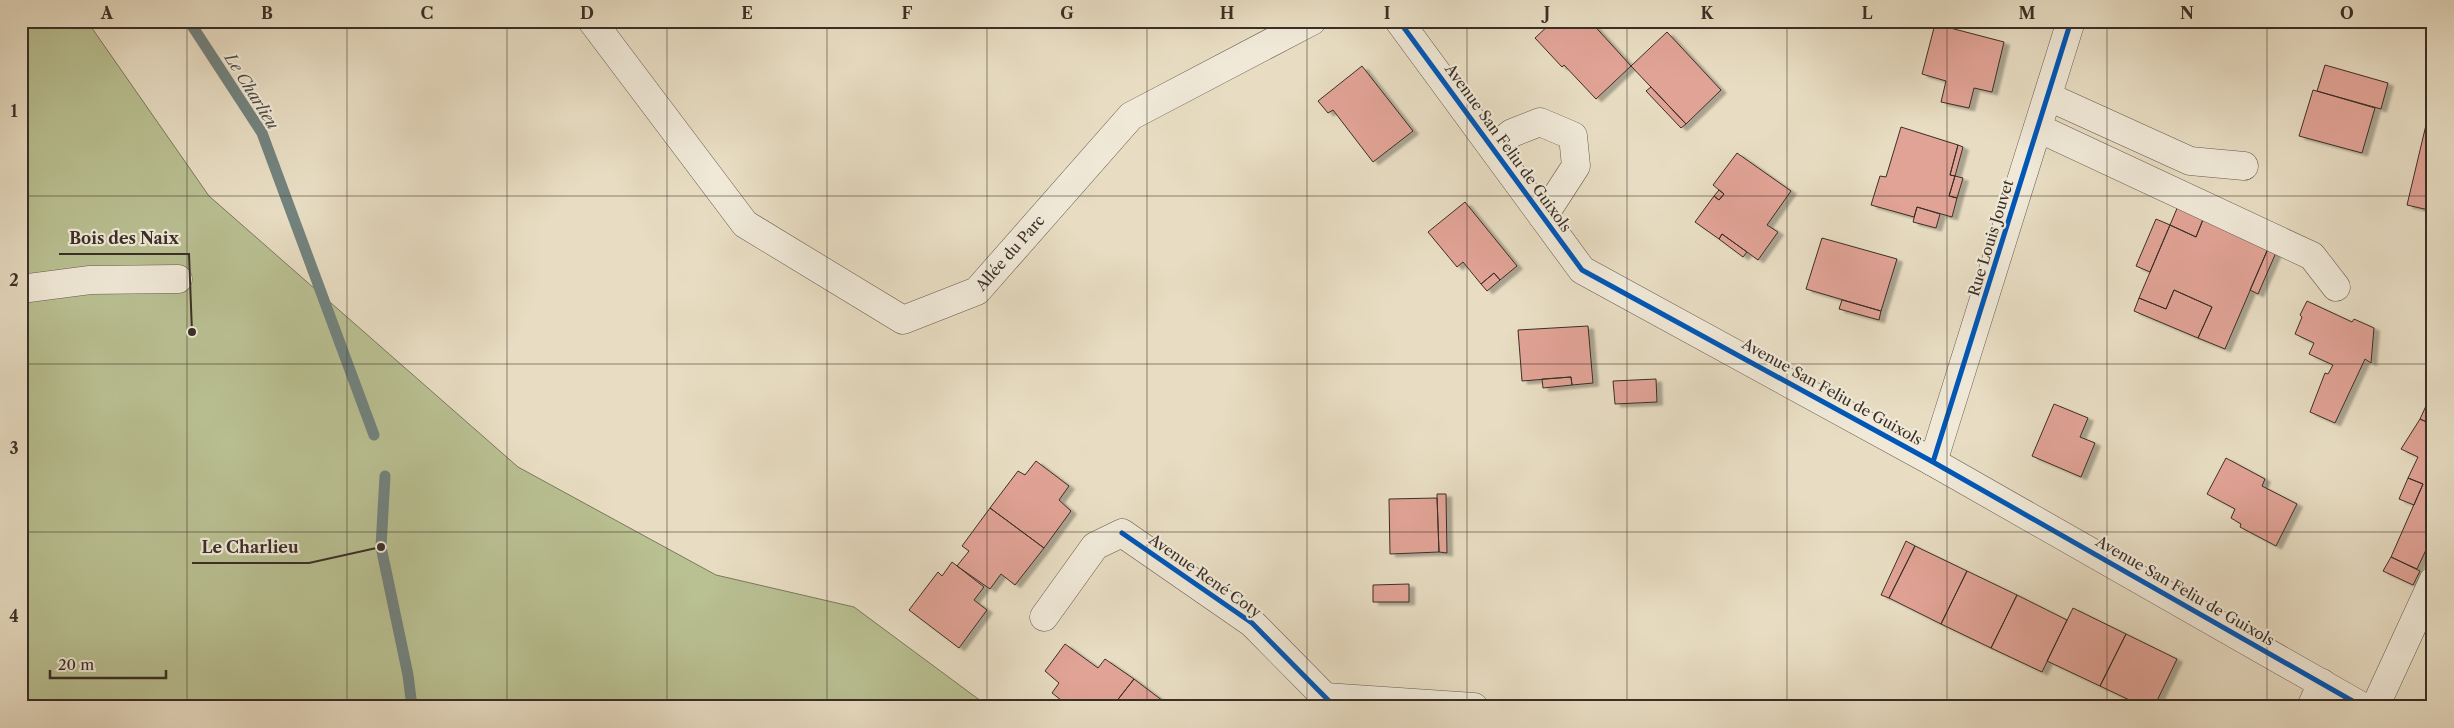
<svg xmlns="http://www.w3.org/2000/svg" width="2454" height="728" viewBox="0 0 2454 728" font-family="'Libre Caslon Text',serif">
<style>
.green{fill:#b9c092;stroke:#7a785c}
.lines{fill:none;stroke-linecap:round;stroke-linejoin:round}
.stream{stroke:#72837f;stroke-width:11}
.building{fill:#e1a396;stroke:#3a2f27;filter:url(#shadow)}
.minor-casing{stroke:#665a4e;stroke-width:29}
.minor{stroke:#f0e9d8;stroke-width:28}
.cycleway-casing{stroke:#f0e9d8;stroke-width:8}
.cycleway{stroke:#0057b8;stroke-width:5}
.grid{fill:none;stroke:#3a2f27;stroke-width:1;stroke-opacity:0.55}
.labels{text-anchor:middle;stroke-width:4.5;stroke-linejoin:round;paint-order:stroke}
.street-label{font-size:15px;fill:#3a2f27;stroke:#f0e9d8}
.water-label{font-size:16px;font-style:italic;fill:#4d4b44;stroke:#f0e9d8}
.leader{fill:none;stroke:#3a2f27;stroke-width:2}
.callout-dot{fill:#3a2f27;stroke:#f0e9d8;stroke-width:2}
.callout-label{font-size:16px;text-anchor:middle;font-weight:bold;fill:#3a2f27;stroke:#f0e9d8;stroke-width:4.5;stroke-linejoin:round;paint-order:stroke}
.neatline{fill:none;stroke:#3a2f27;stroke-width:2}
.grid-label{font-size:16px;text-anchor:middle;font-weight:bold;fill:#3a2f27}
</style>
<defs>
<filter id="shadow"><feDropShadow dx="5.5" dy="3" stdDeviation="1" flood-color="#0004"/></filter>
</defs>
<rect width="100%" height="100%" fill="#e8ddc3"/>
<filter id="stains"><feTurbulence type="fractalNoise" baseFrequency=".004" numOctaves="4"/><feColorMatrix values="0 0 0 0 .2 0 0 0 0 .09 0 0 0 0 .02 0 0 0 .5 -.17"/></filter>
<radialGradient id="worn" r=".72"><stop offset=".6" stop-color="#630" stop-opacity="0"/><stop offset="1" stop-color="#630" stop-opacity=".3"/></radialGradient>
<path class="green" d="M 21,21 L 87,21 L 209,196 L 518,467 L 716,575 L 854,607 L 989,707 L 21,707 Z"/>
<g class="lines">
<path class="stream" d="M 189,21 L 262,133 L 374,435
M 385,476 L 381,547 L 408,675 L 412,707"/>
</g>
<path class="building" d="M 1553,21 L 1590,21 L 1631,66 L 1596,99 L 1564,65 L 1562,67 L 1535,38 Z
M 1935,24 L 2004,42 L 1992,92 L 1974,88 L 1969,108 L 1941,102 L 1946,81 L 1922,74 Z
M 1667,32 L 1721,90 L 1686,124 L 1631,66 Z
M 2325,65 L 2388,83 L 2381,109 L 2317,91 Z
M 1362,66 L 1413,131 L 1373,162 L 1333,110 L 1328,113 L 1318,101 Z
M 1651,87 L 1686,124 L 1681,128 L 1646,91 Z
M 2313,90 L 2375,108 L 2362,153 L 2299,136 Z
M 2426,125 L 2433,126 L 2433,211 L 2407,205 Z
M 1901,127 L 1958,145 L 1950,175 L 1955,176 L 1949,196 L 1957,198 L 1952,217 L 1917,207 L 1914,217 L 1871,205 L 1880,176 L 1886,177 Z
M 1958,145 L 1963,147 L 1955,176 L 1950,175 Z
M 1737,153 L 1791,191 L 1767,225 L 1778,232 L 1758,260 L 1722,234 L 1719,239 L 1695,222 L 1714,196 L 1719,200 L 1724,194 L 1713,185 Z
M 1955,176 L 1963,178 L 1957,198 L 1949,196 Z
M 1719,190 L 1724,194 L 1719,200 L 1714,196 Z
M 1465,202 L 1517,266 L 1500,280 L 1494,273 L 1481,284 L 1463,262 L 1457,267 L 1428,232 Z
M 2178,206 L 2204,217 L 2196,237 L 2170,225 Z
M 1917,207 L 1940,214 L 1936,228 L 1913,222 Z
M 2204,217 L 2270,244 L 2225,349 L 2198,338 L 2212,307 L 2174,290 L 2166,309 L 2139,298 L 2170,225 L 2196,237 Z
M 2156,219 L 2170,225 L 2150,272 L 2136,266 Z
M 1722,234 L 1747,252 L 1743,257 L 1719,239 Z
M 1822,238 L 1897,259 L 1881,311 L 1806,289 Z
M 2270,244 L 2278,248 L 2258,294 L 2250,290 Z
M 1494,273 L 1500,280 L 1487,291 L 1481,284 Z
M 2174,290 L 2212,307 L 2198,338 L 2134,311 L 2139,298 L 2166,309 Z
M 1842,300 L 1881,311 L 1879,320 L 1839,309 Z
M 2307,301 L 2352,322 L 2354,319 L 2374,328 L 2371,363 L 2365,359 L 2335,423 L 2310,412 L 2325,373 L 2328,374 L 2333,365 L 2309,354 L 2314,343 L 2295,334 L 2302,317 L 2300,315 Z
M 1588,326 L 1593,383 L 1572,385 L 1571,377 L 1522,381 L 1518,330 Z
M 1571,377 L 1572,385 L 1543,388 L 1542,379 Z
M 1656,379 L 1657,402 L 1615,404 L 1613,381 Z
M 2431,395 L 2433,396 L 2433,425 L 2420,419 Z
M 2054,404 L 2088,418 L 2080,437 L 2095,443 L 2081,477 L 2032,456 Z
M 2420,419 L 2433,425 L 2433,535 L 2417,569 L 2391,557 L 2423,484 L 2408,478 L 2418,457 L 2401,449 Z
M 2226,458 L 2265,479 L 2262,486 L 2297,504 L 2276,546 L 2240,527 L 2241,524 L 2231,518 L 2235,509 L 2207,494 Z
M 1036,461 L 1069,486 L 1059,500 L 1071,511 L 1044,548 L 990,508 L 1018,471 L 1025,475 Z
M 2408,478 L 2423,484 L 2414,505 L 2399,499 Z
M 1437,494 L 1446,494 L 1447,553 L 1439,552 Z
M 1437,498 L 1439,552 L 1390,554 L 1389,499 Z
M 990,508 L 1044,548 L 1015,585 L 1001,574 L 990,589 L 957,566 L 969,551 L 962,546 Z
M 1906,541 L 1915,546 L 1889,598 L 1881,595 Z
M 1915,546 L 1967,571 L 1941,624 L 1889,598 Z
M 2391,557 L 2420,571 L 2413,585 L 2383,571 Z
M 952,562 L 984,587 L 974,600 L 987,610 L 959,648 L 909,610 L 938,572 L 942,576 Z
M 1967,571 L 2017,595 L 1991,648 L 1941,624 Z
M 1409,584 L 1409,602 L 1373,602 L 1373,585 Z
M 2017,595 L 2067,620 L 2042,672 L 1991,648 Z
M 2073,608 L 2126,634 L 2100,686 L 2047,661 Z
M 2126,634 L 2177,659 L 2154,707 L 2144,707 L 2100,686 Z
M 1065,644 L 1098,668 L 1105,659 L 1134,679 L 1112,707 L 1070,707 L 1052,693 L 1059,683 L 1045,671 Z
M 1134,679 L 1163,701 L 1159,707 L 1112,707 Z"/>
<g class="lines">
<defs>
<g id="minor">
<path id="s1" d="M 592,21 L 745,224 L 903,320 L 977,291 L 1131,116 L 1312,21"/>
<path d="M 1399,21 L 1582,270 L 1933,462 L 2363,707"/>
<path d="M 2049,97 L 2190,161 L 2244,166"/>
<path d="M 2038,128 L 2312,256 L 2336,287"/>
<path d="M 1493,148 L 1512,133 L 1540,122 L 1573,136 L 1576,166 L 1543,217"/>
<path d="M 21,289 L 90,280 L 178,279"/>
<path d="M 1933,462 L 2071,21"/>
<path d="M 1044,617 L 1095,546 L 1122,533 L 1252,623 L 1335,707"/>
<path d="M 1325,697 L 1474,707"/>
<path d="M 2311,707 L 2322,683"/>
<path d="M 2375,707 L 2433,581"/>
</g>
</defs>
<use href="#minor" class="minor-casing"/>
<use href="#minor" class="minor"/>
<defs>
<path id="cycleway" d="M 1399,21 L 1582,270 L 1933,462 L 2363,707
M 1933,462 L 2071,21
M 1122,533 L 1252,623 L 1335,707"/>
</defs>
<use href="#cycleway" class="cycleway-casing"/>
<use href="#cycleway" class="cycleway"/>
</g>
<path class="grid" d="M 187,21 L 187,707M 347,21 L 347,707M 507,21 L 507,707M 667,21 L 667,707M 827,21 L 827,707M 987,21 L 987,707M 1147,21 L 1147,707M 1307,21 L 1307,707M 1467,21 L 1467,707M 1627,21 L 1627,707M 1787,21 L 1787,707M 1947,21 L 1947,707M 2107,21 L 2107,707M 2267,21 L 2267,707M 21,196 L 2433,196M 21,364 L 2433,364M 21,532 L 2433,532"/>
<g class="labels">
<g class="street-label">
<text transform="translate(1508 148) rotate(54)" y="5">Avenue San Feliu de Guixols</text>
<text transform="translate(1991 238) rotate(-73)" y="5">Rue Louis Jouvet</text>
<text dy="5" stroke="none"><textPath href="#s1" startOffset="569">Allée du Parc</textPath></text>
<text transform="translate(1832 392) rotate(29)" y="5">Avenue San Feliu de Guixols</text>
<text transform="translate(1205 576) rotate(35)" y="5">Avenue René Coty</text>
<text transform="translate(2185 591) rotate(30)" y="5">Avenue San Feliu de Guixols</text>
</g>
<g class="water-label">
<text transform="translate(252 91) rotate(58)" y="6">Le Charlieu</text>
</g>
</g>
<path class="leader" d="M192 332L189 254H59M381 547L309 563H192"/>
<g class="callout-dot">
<circle cx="192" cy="332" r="5"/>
<circle cx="381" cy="547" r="5"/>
</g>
<g class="callout-label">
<text x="124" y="244">Bois des Naix</text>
<text x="250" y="553">Le Charlieu</text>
</g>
<rect width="2454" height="728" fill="none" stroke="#e8ddc3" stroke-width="55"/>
<path d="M50 670v8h116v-8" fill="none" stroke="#3a2f27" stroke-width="2.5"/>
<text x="58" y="670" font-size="15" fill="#3a2f27" stroke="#f0e9d8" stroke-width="4" paint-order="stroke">20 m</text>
<rect x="28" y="28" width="2398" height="672" class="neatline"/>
<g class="grid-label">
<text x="107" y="19">A</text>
<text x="267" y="19">B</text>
<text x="427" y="19">C</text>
<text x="587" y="19">D</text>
<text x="747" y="19">E</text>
<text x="907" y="19">F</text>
<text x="1067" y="19">G</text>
<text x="1227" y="19">H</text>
<text x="1387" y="19">I</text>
<text x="1547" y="19">J</text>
<text x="1707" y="19">K</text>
<text x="1867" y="19">L</text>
<text x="2027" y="19">M</text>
<text x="2187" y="19">N</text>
<text x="2347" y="19">O</text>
<text x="14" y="117">1</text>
<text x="14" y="286">2</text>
<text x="14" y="454">3</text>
<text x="14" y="622">4</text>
</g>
<rect width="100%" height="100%" filter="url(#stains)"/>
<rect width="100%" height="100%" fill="url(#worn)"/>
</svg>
